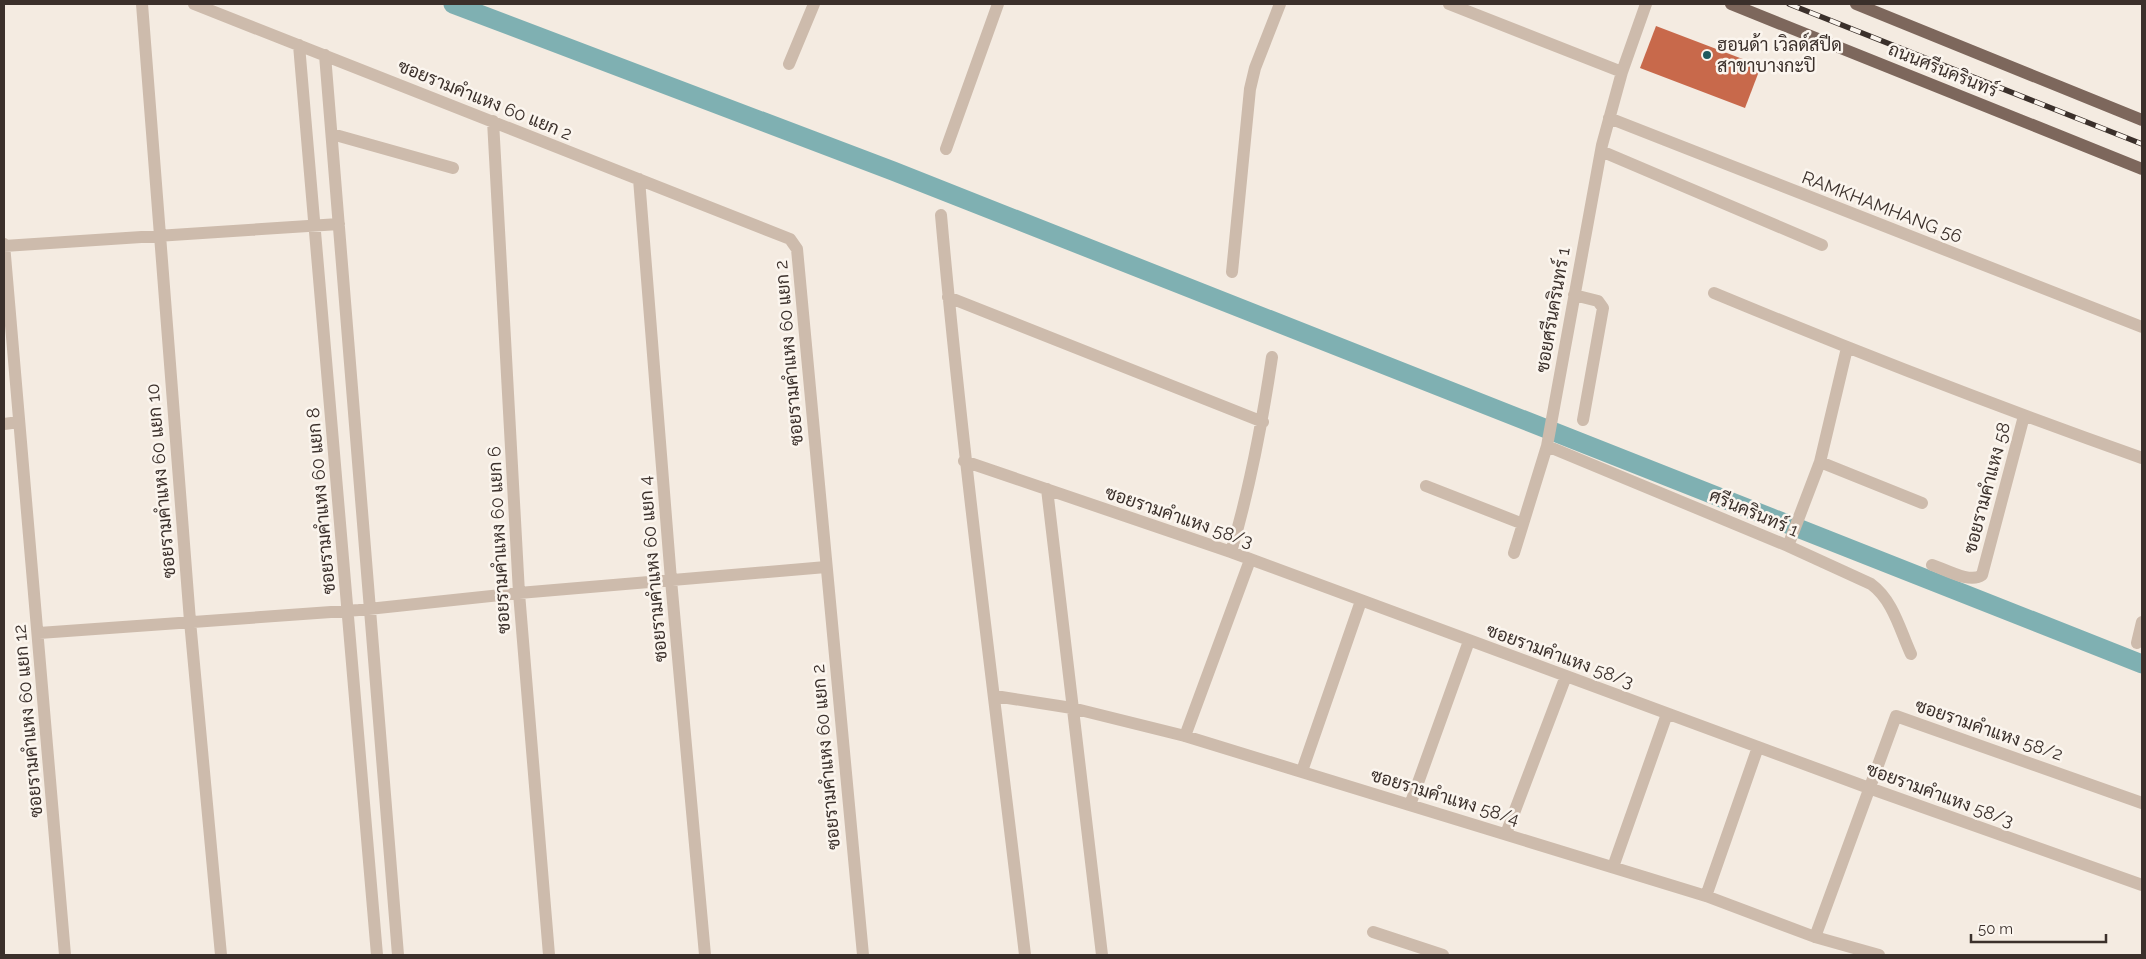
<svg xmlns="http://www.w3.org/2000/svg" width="2146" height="959" viewBox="0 0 2146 959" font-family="Raleway,Sarabun,sans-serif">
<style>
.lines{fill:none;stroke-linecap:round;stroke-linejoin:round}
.canal{stroke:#7fb0b2;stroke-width:19}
.building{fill:#c8694b}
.minor{stroke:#cdbbac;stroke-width:12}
.major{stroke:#7d675c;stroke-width:12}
.rail-casing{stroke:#3b302b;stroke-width:5.5}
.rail{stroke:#fbf5ee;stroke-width:4;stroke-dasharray:11;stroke-linecap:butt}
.poi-dot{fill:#1f5a5e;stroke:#fbf5ee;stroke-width:2}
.labels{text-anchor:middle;stroke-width:5;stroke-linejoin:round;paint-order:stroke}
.poi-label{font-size:18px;fill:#3b302b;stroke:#fbf5ee;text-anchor:start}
.street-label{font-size:18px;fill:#3b302b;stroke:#fbf5ee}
</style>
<rect width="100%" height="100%" fill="#f4ebe1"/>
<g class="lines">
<path class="canal" d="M 453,4 L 893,171 L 2142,664"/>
</g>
<path class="building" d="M 1656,26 L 1761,66 L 1745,108 L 1640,68 Z"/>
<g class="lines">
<path class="minor" d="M 142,4 L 190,621 L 221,955
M 194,4 L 790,239 L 797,249 L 863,955
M 1449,4 L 1622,72
M 299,45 L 377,955
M 325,55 L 398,955
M 789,64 L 814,4
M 1609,118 L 2142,327
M 493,121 L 519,593 L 549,955
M 332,134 L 453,168
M 946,149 L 998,4
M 1601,151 L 1822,245
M 639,179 L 671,580 L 705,955
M 941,215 C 963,462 996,708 1025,955
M 4,244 L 65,955
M 4,246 L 339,224
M 1232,272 L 1250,89 L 1255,68 L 1280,4
M 1714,293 C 1856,352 1998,407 2142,458
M 1574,295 L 1598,301 L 1603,308 L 1583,420
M 948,297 L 1263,422
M 4,424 L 19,422
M 1547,446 L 1788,546 L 1871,584 C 1893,600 1900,630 1911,654
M 964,461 L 1231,552 L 1869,788 L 2142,885
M 1820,462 L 1922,503
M 1426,486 L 1523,524
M 1047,489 L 1102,955
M 1788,546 L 1820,462 L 1847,348
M 1231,552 C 1250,488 1262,424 1272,357
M 1514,553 L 1547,446 L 1602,145 L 1622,72 L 1646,4
M 1932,565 C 1945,569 1970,584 1982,575 L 2024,416
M 39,633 L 359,610 L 519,593 L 826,567
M 2137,643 L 2142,622
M 995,696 L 1072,708 L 1185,736 L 1706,896 L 1815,937 L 1879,955
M 1185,736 L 1250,560
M 1302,771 L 1361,601
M 1410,805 L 1469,641
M 1506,834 L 1566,676
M 1613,867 L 1667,714
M 1706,896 L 1758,747
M 1373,932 L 1443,955
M 1815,937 L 1896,716 L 2142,803"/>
<path class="major" d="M 1731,4 L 2142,169
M 1856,4 L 2142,120"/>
<defs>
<path id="rail" d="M 1789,4 L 2142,144"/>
</defs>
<use href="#rail" class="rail-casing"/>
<use href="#rail" class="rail"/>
</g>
<circle class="poi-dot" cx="1707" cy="55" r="5"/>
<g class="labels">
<g class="poi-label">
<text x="1717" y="51">ฮอนด้า เวิลด์สปีด<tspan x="1717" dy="21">สาขาบางกะปิ</tspan></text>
</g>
<g class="street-label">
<text transform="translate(1943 70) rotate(22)" y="6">ถนนศรีนครินทร์</text>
<text transform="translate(485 100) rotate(22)" y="6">ซอยรามคำแหง 60 แยก 2</text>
<text transform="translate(1882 207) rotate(21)" y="6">RAMKHAMHANG 56</text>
<text transform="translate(1553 310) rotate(-80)" y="6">ซอยศรีนครินทร์ 1</text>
<text transform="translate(789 353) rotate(-95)" y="6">ซอยรามคำแหง 60 แยก 2</text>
<text transform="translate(161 481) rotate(-95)" y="6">ซอยรามคำแหง 60 แยก 10</text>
<text transform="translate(1987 488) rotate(-75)" y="6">ซอยรามคำแหง 58</text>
<text transform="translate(321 501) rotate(-95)" y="6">ซอยรามคำแหง 60 แยก 8</text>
<text transform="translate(1754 513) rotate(23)" y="6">ศรีนครินทร์ 1</text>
<text transform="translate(1179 517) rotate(19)" y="6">ซอยรามคำแหง 58/3</text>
<text transform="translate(499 540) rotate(-93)" y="6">ซอยรามคำแหง 60 แยก 6</text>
<text transform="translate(653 569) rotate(-95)" y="6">ซอยรามคำแหง 60 แยก 4</text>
<text transform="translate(1560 656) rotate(20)" y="6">ซอยรามคำแหง 58/3</text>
<text transform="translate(28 721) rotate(-95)" y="6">ซอยรามคำแหง 60 แยก 12</text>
<text transform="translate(1989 730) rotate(19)" y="6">ซอยรามคำแหง 58/2</text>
<text transform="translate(826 757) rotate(-95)" y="6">ซอยรามคำแหง 60 แยก 2</text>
<text transform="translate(1940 795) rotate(20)" y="6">ซอยรามคำแหง 58/3</text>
<text transform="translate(1445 797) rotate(17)" y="6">ซอยรามคำแหง 58/4</text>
</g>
</g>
<rect width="2146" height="959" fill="none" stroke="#3b302b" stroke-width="10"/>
<path d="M1971 934v8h135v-8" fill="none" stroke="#3b302b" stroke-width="2.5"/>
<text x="1978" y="934" font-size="15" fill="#3b302b" stroke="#fbf5ee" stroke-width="4" paint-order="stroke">50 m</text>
</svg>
